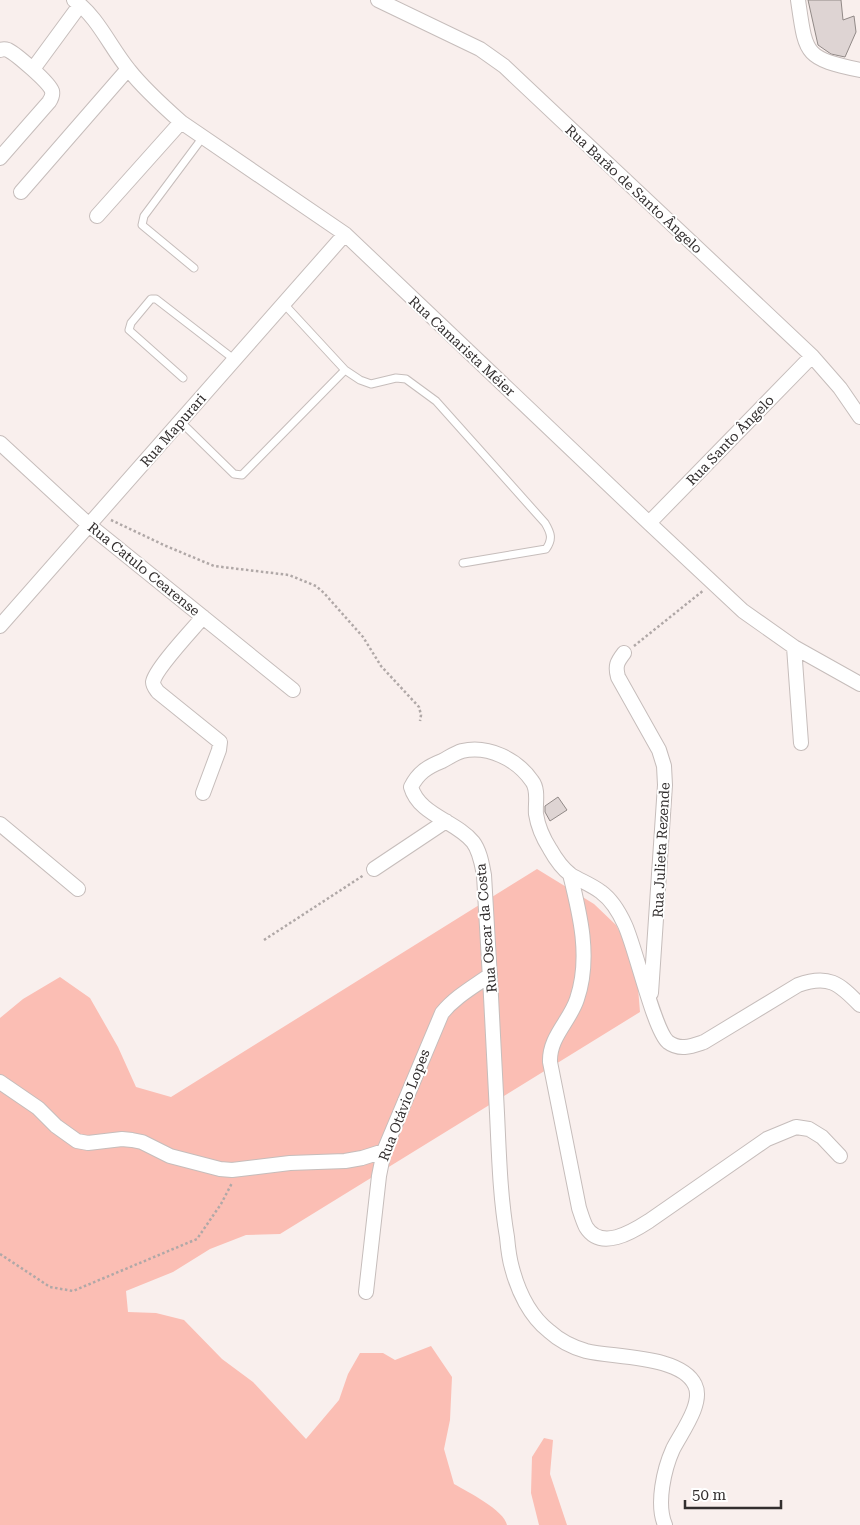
<svg xmlns="http://www.w3.org/2000/svg" width="860" height="1525" viewBox="0 0 860 1525" font-family="'Roboto Serif',serif">
<style>
.green{fill:#fbbeb4}
.building{fill:#ded4d3;stroke:#918987}
.lines{fill:none;stroke-linecap:round;stroke-linejoin:round}
.service-casing{stroke:#c6bdbb;stroke-width:9}
.minor-casing{stroke:#c6bdbb;stroke-width:16}
.path{stroke:#b0a8a7;stroke-width:2.5;stroke-dasharray:2.5 2.5;stroke-linecap:butt}
.service{stroke:#fff;stroke-width:7}
.minor{stroke:#fff;stroke-width:14}
.labels{text-anchor:middle;stroke-width:4;stroke-linejoin:round;paint-order:stroke}
.street-label{font-size:14px;fill:#322e2e;stroke:#fff}
</style>
<rect width="100%" height="100%" fill="#f9efed"/>
<path class="green" d="M 537,869 L 594,904 L 616,925 L 636,963 L 640,1012 L 280,1234 L 246,1235 L 210,1249 L 173,1272 L 126,1291 L 128,1312 L 156,1313 L 184,1320 L 222,1359 L 253,1382 L 306,1439 L 339,1400 L 348,1374 L 360,1353 L 383,1353 L 395,1360 L 431,1346 L 452,1377 L 450,1420 L 444,1449 L 454,1484 C 468,1492 504,1510 507,1525 L 0,1525 L 0,1018 L 23,999 L 60,977 L 90,998 L 118,1047 L 136,1087 L 171,1097 Z
M 544,1438 L 553,1440 L 550,1474 L 567,1525 L 539,1525 L 531,1493 L 532,1457 Z"/>
<path class="building" d="M 808,0 L 841,0 L 843,20 L 854,16 L 856,32 L 845,57 L 831,54 L 818,45 Z
M 558,797 L 567,810 L 550,821 L 545,812 L 545,806 Z"/>
<g class="lines">
<defs>
<path id="service" d="M 194,268 L 142,225 L 144,216 L 203,137
M 284,304 L 345,370 L 360,380 L 371,384 L 396,378 L 406,379 L 436,401 L 545,523 C 551,533 553,539 546,549 L 463,563
M 183,378 L 129,330 L 131,323 L 151,299 L 156,299 L 235,360
M 181,420 L 185,426 L 234,474 L 242,475 L 345,370"/>
<path id="minor" d="M 74,0 C 98,17 110,47 129,70 C 144,89 163,106 181,122 L 345,234 L 649,523 L 743,611 L 794,647 L 860,684
M 378,0 L 480,49 L 504,66 L 812,356 L 840,388 L 860,417
M 798,0 C 806,55 804,58 860,70
M 0,50 C 3,49 5,49 8,50 C 16,54 49,82 52,91 C 53,95 51,99 49,102 L 0,158
M 33,69 L 80,5
M 21,192 L 128,69
M 97,216 L 181,122
M 0,443 L 89,525 L 293,690
M 649,523 L 812,356
M 0,626 L 345,234
M 794,647 L 801,743
M 624,653 C 617,662 615,666 618,677 L 659,750 L 664,766 L 665,785 L 651,993
M 203,793 L 219,750 L 220,742 L 158,692 C 155,688 153,686 153,682 C 155,669 193,629 203,617
M 0,824 L 78,889
M 374,869 L 446,821
M 570,874 C 580,914 591,958 577,999 C 570,1021 549,1037 550,1062 L 579,1208 C 581,1214 583,1221 586,1227 C 601,1251 632,1232 649,1221 L 767,1139 L 796,1127 L 809,1129 L 822,1137 L 840,1156
M 0,1082 L 38,1108 L 56,1126 L 77,1141 L 88,1143 L 122,1139 L 132,1140 L 142,1142 L 170,1156 L 220,1169 L 232,1170 L 290,1163 L 345,1161 L 362,1158 L 384,1151
M 366,1292 L 379,1176 L 384,1151 L 442,1013 C 455,997 473,987 490,975
M 665,1525 C 656,1504 664,1469 673,1449 C 681,1433 704,1403 695,1385 C 681,1355 614,1358 586,1351 C 572,1347 560,1341 549,1331 C 530,1316 518,1291 512,1268 C 509,1258 508,1248 507,1237 C 500,1196 499,1155 497,1113 C 493,1034 489,954 484,875 C 482,865 480,851 473,842 C 456,821 419,815 411,787 C 418,773 427,767 442,761 C 448,758 455,753 462,751 C 488,745 517,759 532,781 C 539,790 535,803 536,814 C 538,827 543,838 550,849 C 555,858 563,869 571,875 C 581,881 592,885 601,892 C 612,900 620,914 625,925 C 636,949 654,1030 668,1042 C 680,1051 692,1046 704,1042 L 798,985 C 828,974 839,983 860,1005"/>
</defs>
<use href="#service" class="service-casing"/>
<use href="#minor" class="minor-casing"/>
<path class="path" d="M 111,520 L 166,546 L 214,566 L 289,575 L 316,586 L 324,593 L 363,637 L 381,666 L 419,707 L 421,715 L 420,721
M 634,646 L 704,590
M 264,940 L 364,875
M 0,1254 L 50,1287 L 73,1291 L 197,1239 L 221,1204 L 232,1183"/>
<use href="#service" class="service"/>
<use href="#minor" class="minor"/>
</g>
<g class="labels">
<g class="street-label">
<text transform="translate(634 189) rotate(43)" y="5">Rua Barão de Santo Ângelo</text>
<text transform="translate(462 346) rotate(43)" y="5">Rua Camarista Méier</text>
<text transform="translate(173 430) rotate(-49)" y="5">Rua Mapurari</text>
<text transform="translate(730 440) rotate(-46)" y="5">Rua Santo Ângelo</text>
<text transform="translate(144 569) rotate(39)" y="5">Rua Catulo Cearense</text>
<text transform="translate(661 850) rotate(-87)" y="5">Rua Julieta Rezende</text>
<text transform="translate(486 928) rotate(-95)" y="5">Rua Oscar da Costa</text>
<text transform="translate(404 1105) rotate(-69)" y="5">Rua Otávio Lopes</text>
</g>
</g>
<path d="M685 1500v8h96v-8" fill="none" stroke="#322e2e" stroke-width="2.5"/>
<text x="692" y="1500" font-size="15" fill="#322e2e" stroke="#ffffff" stroke-width="4" paint-order="stroke">50 m</text>
</svg>
